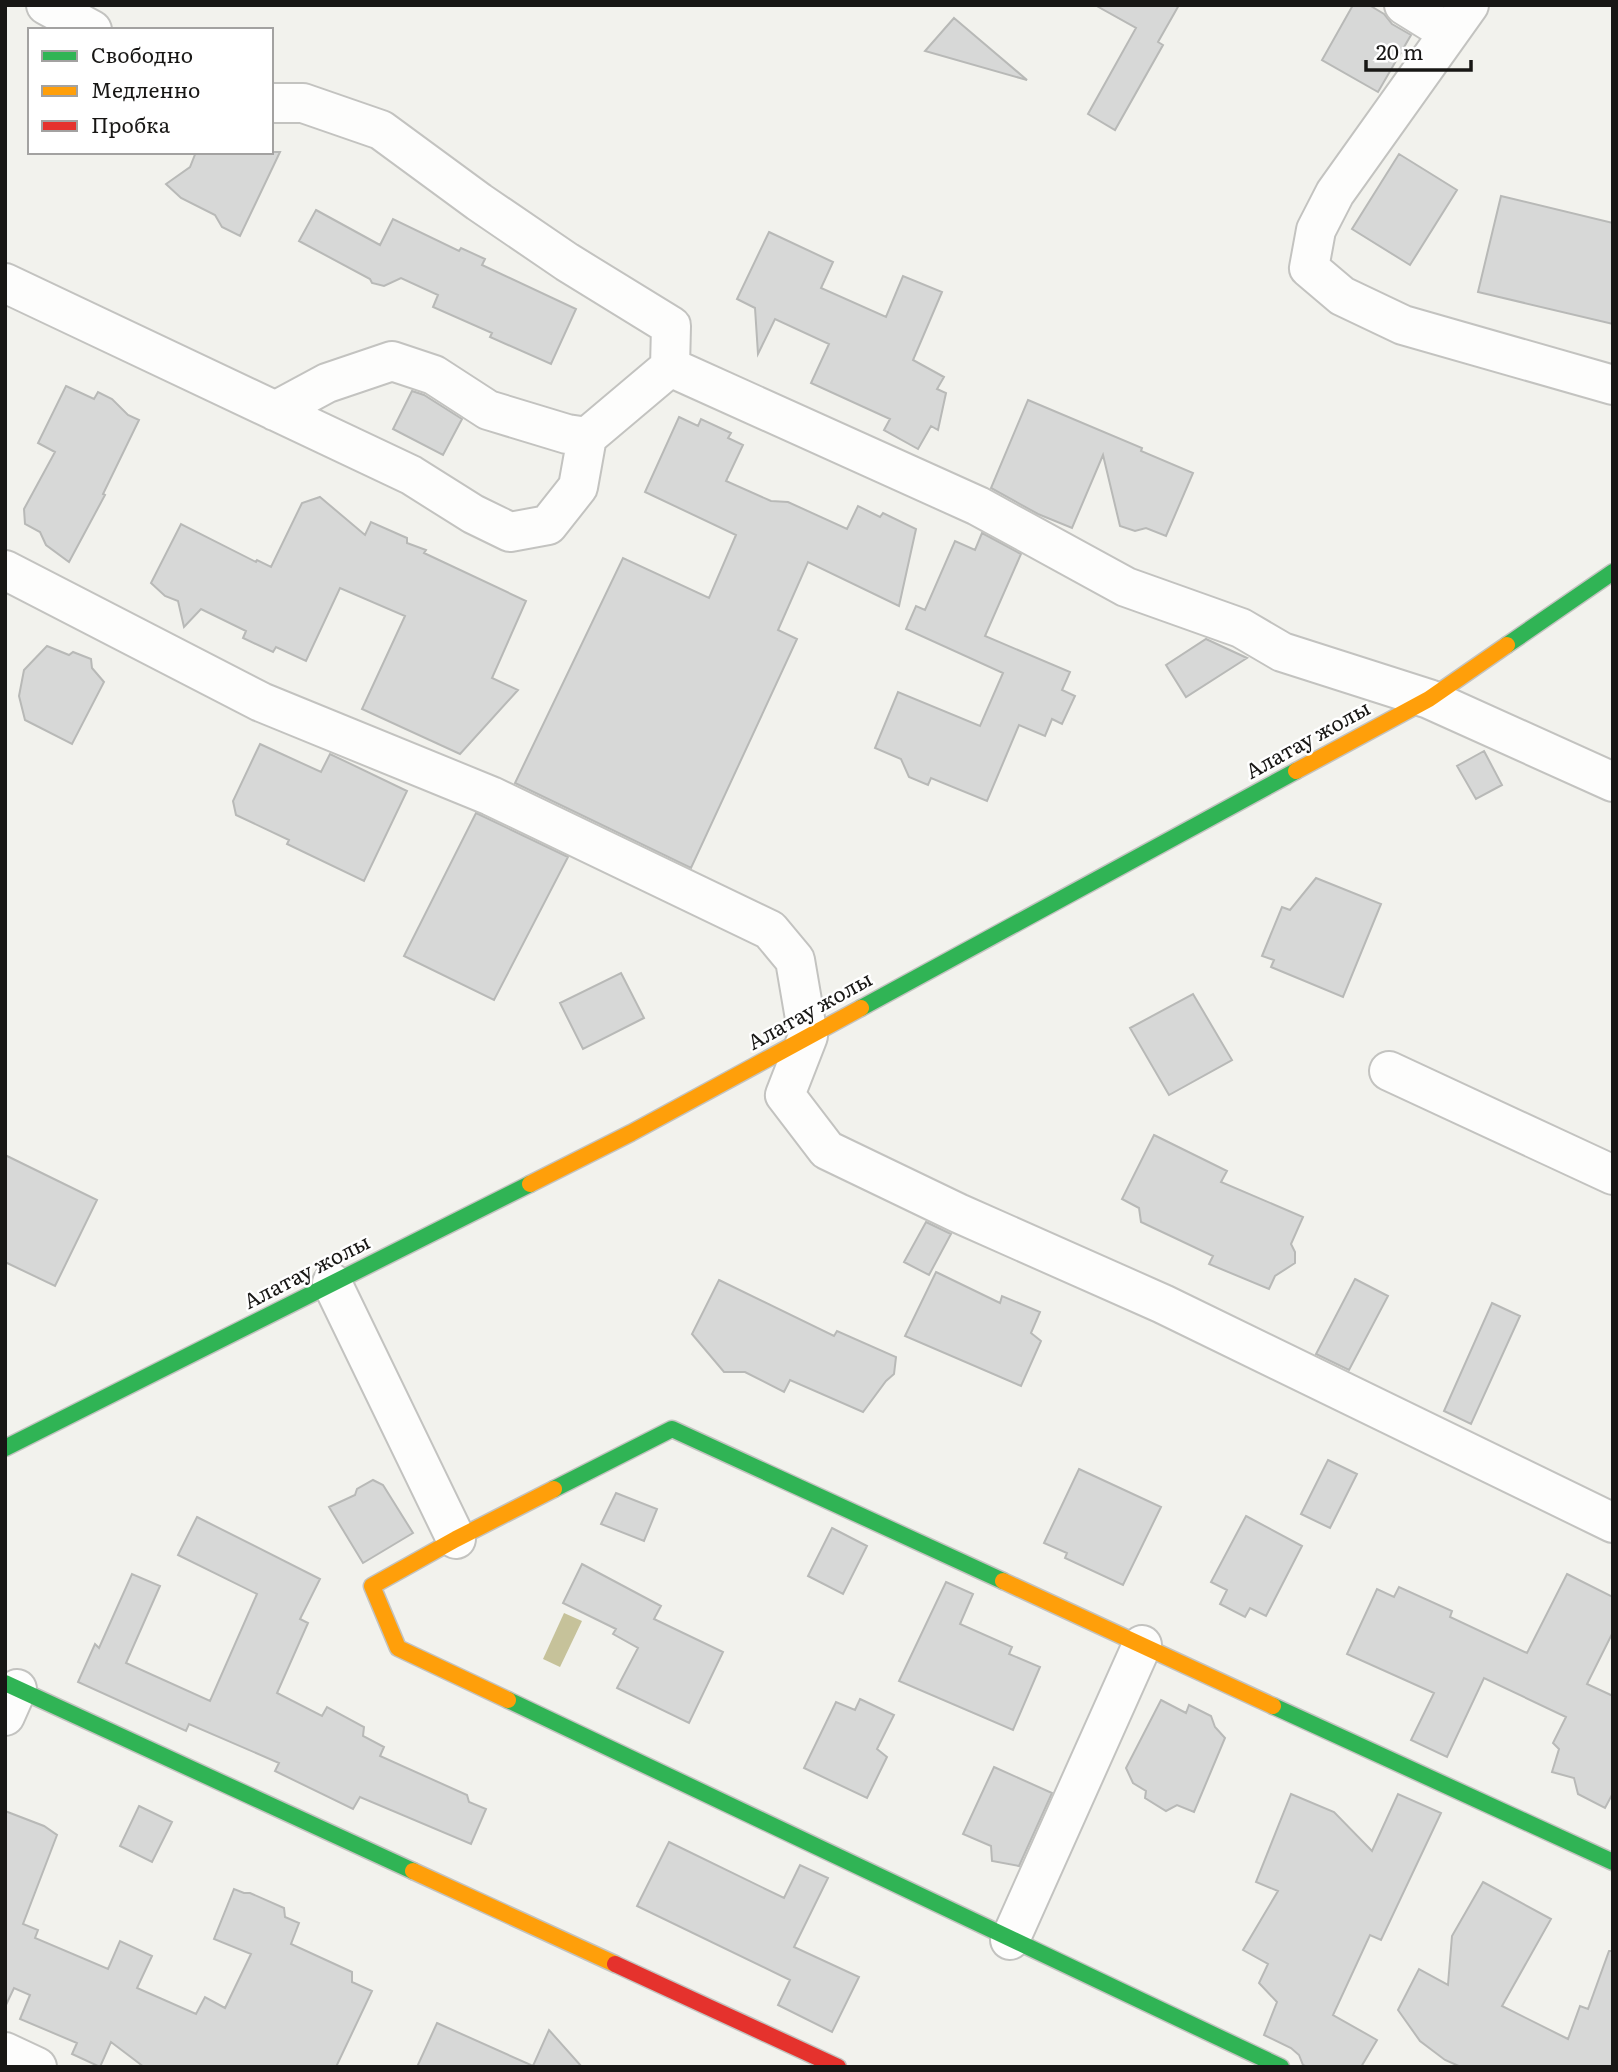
<svg xmlns="http://www.w3.org/2000/svg" width="1618" height="2072" viewBox="0 0 1618 2072" font-family="Literata,serif">
<style>
.water{fill:#c6c29a}
.building{fill:#d7d8d7;stroke:#b8b9b7;stroke-width:2}
.lines{fill:none;stroke-linecap:round;stroke-linejoin:round}
.street-casing{stroke:#c3c3c0;stroke-width:42}
.fast-casing{stroke:#c3c3c0;stroke-width:19}
.slow-casing{stroke:#c3c3c0;stroke-width:19}
.jam-casing{stroke:#c3c3c0;stroke-width:19}
.street{stroke:#fdfdfc;stroke-width:38}
.fast{stroke:#30b455;stroke-width:16}
.slow{stroke:#ff9f0a;stroke-width:16}
.jam{stroke:#e5322d;stroke-width:16}
.labels{text-anchor:middle;stroke-width:5;stroke-linejoin:round;paint-order:stroke}
.street-label{font-size:21px;fill:#181715;stroke:#fff}
</style>
<rect width="100%" height="100%" fill="#f2f2ed"/>
<path class="water" d="M 564,1613 L 582,1621 L 560,1667 L 543,1659 Z"/>
<path class="building" d="M 1095,5 L 1179,5 L 1158,42 L 1163,45 L 1115,130 L 1088,114 L 1136,28 Z
M 1353,5 L 1369,5 L 1384,14 L 1392,24 L 1411,35 L 1378,92 L 1322,60 Z
M 954,18 L 1027,80 L 925,51 Z
M 196,152 L 280,152 L 240,236 L 222,227 L 215,215 L 181,198 L 166,184 L 190,167 Z
M 1399,154 L 1457,190 L 1410,265 L 1352,229 Z
M 1501,196 L 1613,223 L 1613,324 L 1478,292 Z
M 316,210 L 380,245 L 393,219 L 459,251 L 461,248 L 485,259 L 482,265 L 576,309 L 551,364 L 490,337 L 492,333 L 433,307 L 438,295 L 401,278 L 384,286 L 372,283 L 370,279 L 299,241 Z
M 769,232 L 833,262 L 821,288 L 886,317 L 903,276 L 942,292 L 913,360 L 944,377 L 937,389 L 946,393 L 938,430 L 931,426 L 918,449 L 884,430 L 890,419 L 811,383 L 829,344 L 775,319 L 758,354 L 755,308 L 737,299 Z
M 66,386 L 94,399 L 98,392 L 112,399 L 128,415 L 139,420 L 103,494 L 105,495 L 69,562 L 46,545 L 40,532 L 25,524 L 24,509 L 55,452 L 38,443 Z
M 412,391 L 424,395 L 462,419 L 443,455 L 393,429 Z
M 1028,400 L 1142,448 L 1141,451 L 1193,473 L 1166,536 L 1146,528 L 1135,531 L 1120,526 L 1103,455 L 1072,528 L 1038,514 L 991,488 Z
M 679,417 L 698,426 L 701,419 L 731,433 L 728,438 L 743,445 L 726,481 L 771,501 L 788,502 L 847,529 L 858,506 L 880,517 L 883,513 L 916,529 L 899,606 L 808,562 L 778,630 L 797,639 L 691,868 L 515,783 L 623,558 L 709,598 L 736,535 L 645,492 Z
M 320,497 L 365,535 L 371,522 L 407,538 L 407,543 L 426,550 L 424,553 L 526,601 L 492,678 L 518,690 L 460,754 L 362,709 L 405,616 L 340,588 L 306,661 L 276,647 L 273,652 L 243,638 L 246,631 L 201,609 L 184,627 L 178,601 L 165,596 L 151,583 L 181,524 L 256,562 L 257,560 L 271,567 L 302,503 Z
M 982,533 L 1021,554 L 985,636 L 1070,672 L 1062,690 L 1075,696 L 1062,724 L 1052,719 L 1045,736 L 1019,725 L 987,801 L 931,778 L 928,785 L 909,777 L 901,759 L 875,748 L 898,692 L 980,726 L 1003,673 L 906,629 L 916,606 L 925,610 L 955,541 L 975,550 Z
M 1206,639 L 1247,658 L 1186,697 L 1166,665 Z
M 47,646 L 69,655 L 73,652 L 91,659 L 92,668 L 104,682 L 72,744 L 25,720 L 19,696 L 24,670 Z
M 260,744 L 321,772 L 330,754 L 407,791 L 364,881 L 287,844 L 289,840 L 236,815 L 233,801 Z
M 1484,751 L 1502,785 L 1476,799 L 1457,766 Z
M 476,813 L 568,857 L 494,1000 L 404,956 Z
M 1316,878 L 1381,904 L 1343,997 L 1271,967 L 1274,960 L 1262,956 L 1282,907 L 1290,910 Z
M 621,973 L 644,1018 L 583,1049 L 560,1003 Z
M 1193,994 L 1232,1060 L 1169,1095 L 1130,1028 Z
M 1154,1135 L 1227,1171 L 1221,1182 L 1303,1217 L 1291,1244 L 1295,1252 L 1295,1263 L 1275,1276 L 1269,1289 L 1209,1264 L 1213,1256 L 1141,1222 L 1139,1208 L 1122,1199 Z
M 5,1155 L 97,1200 L 55,1286 L 5,1262 Z
M 926,1222 L 951,1234 L 929,1275 L 904,1262 Z
M 936,1272 L 1000,1303 L 1002,1296 L 1040,1312 L 1031,1333 L 1041,1341 L 1021,1386 L 905,1336 Z
M 1355,1279 L 1388,1296 L 1349,1370 L 1316,1354 Z
M 719,1280 L 834,1336 L 837,1331 L 896,1357 L 894,1374 L 886,1381 L 863,1412 L 790,1380 L 784,1392 L 745,1372 L 724,1372 L 692,1334 Z
M 1492,1303 L 1520,1316 L 1471,1424 L 1444,1411 Z
M 1328,1460 L 1357,1474 L 1330,1528 L 1301,1514 Z
M 1079,1469 L 1161,1507 L 1123,1585 L 1065,1558 L 1067,1553 L 1044,1543 Z
M 373,1480 L 383,1485 L 413,1533 L 363,1563 L 329,1507 L 355,1495 L 357,1489 Z
M 616,1493 L 657,1509 L 644,1541 L 601,1524 Z
M 1246,1516 L 1302,1546 L 1266,1616 L 1250,1608 L 1245,1617 L 1220,1604 L 1227,1590 L 1211,1582 Z
M 197,1517 L 320,1579 L 300,1619 L 308,1623 L 277,1693 L 322,1716 L 327,1707 L 364,1727 L 363,1736 L 384,1747 L 380,1756 L 467,1795 L 469,1802 L 486,1809 L 471,1844 L 360,1797 L 353,1809 L 275,1771 L 279,1763 L 189,1724 L 186,1731 L 78,1682 L 95,1644 L 99,1648 L 132,1574 L 160,1586 L 126,1663 L 210,1701 L 257,1594 L 178,1555 Z
M 832,1528 L 867,1546 L 843,1594 L 808,1576 Z
M 582,1564 L 661,1606 L 654,1619 L 723,1652 L 689,1723 L 617,1688 L 638,1648 L 613,1634 L 616,1629 L 563,1603 Z
M 1567,1574 L 1613,1597 L 1613,1632 L 1587,1684 L 1613,1696 L 1613,1793 L 1605,1808 L 1578,1794 L 1574,1778 L 1552,1772 L 1559,1749 L 1553,1743 L 1566,1717 L 1484,1678 L 1447,1757 L 1411,1740 L 1434,1693 L 1347,1654 L 1377,1589 L 1394,1597 L 1399,1587 L 1452,1611 L 1450,1617 L 1527,1653 Z
M 946,1582 L 973,1594 L 960,1624 L 1012,1647 L 1009,1654 L 1040,1667 L 1013,1730 L 899,1681 Z
M 860,1699 L 894,1715 L 877,1749 L 887,1757 L 867,1798 L 804,1768 L 836,1702 L 855,1710 Z
M 1161,1700 L 1186,1713 L 1189,1705 L 1211,1716 L 1215,1727 L 1225,1738 L 1194,1812 L 1177,1805 L 1166,1811 L 1145,1798 L 1146,1791 L 1133,1783 L 1126,1768 Z
M 994,1767 L 1052,1793 L 1019,1866 L 992,1861 L 991,1846 L 963,1834 Z
M 1291,1794 L 1334,1812 L 1372,1851 L 1398,1794 L 1441,1813 L 1381,1940 L 1370,1935 L 1333,2015 L 1377,2040 L 1361,2067 L 1307,2067 L 1303,2065 L 1299,2055 L 1291,2048 L 1264,2035 L 1277,2002 L 1259,1983 L 1268,1964 L 1243,1950 L 1278,1891 L 1256,1882 Z
M 139,1806 L 172,1822 L 152,1862 L 120,1846 Z
M 5,1811 L 44,1826 L 57,1835 L 23,1924 L 38,1930 L 35,1938 L 108,1969 L 120,1941 L 152,1956 L 137,1988 L 196,2014 L 205,1997 L 225,2008 L 251,1954 L 214,1939 L 234,1889 L 244,1893 L 250,1893 L 284,1908 L 285,1917 L 299,1923 L 291,1944 L 352,1972 L 352,1982 L 372,1991 L 336,2067 L 144,2067 L 111,2042 L 100,2067 L 72,2054 L 77,2043 L 20,2019 L 30,1995 L 14,1988 L 5,2007 Z
M 669,1842 L 784,1898 L 800,1865 L 828,1878 L 794,1947 L 859,1977 L 832,2032 L 778,2005 L 790,1980 L 637,1906 Z
M 1483,1882 L 1551,1919 L 1502,2006 L 1568,2039 L 1580,2006 L 1588,2009 L 1609,1951 L 1613,1951 L 1613,2067 L 1461,2067 L 1445,2060 L 1420,2041 L 1398,2010 L 1419,1969 L 1448,1985 L 1452,1936 Z
M 437,2023 L 533,2066 L 549,2030 L 582,2067 L 417,2067 Z"/>
<g class="lines">
<defs>
<path id="street" d="M 46,5 L 92,30
M 1404,5 L 1449,33
M 1469,5 L 1335,193 L 1316,230 L 1309,268 L 1342,296 L 1403,325 L 1613,385
M 271,103 L 303,103 L 381,130 L 479,202 L 567,262 L 671,326 L 670,367
M 5,283 L 411,475 L 473,514 L 510,532 L 548,525 L 578,487 L 587,437 L 670,367 L 978,506 L 1126,587 L 1241,628 L 1282,652 L 1429,699 L 1613,782
M 275,411 L 327,383 L 392,361 L 434,375 L 488,410 L 567,434 L 587,437
M 5,570 L 261,702 L 491,796 L 770,930 L 795,960 L 808,1036 L 785,1095 L 827,1150 L 958,1213 L 1163,1304 L 1613,1523
M 1389,1071 L 1613,1175
M 332,1283 L 456,1539
M 5,1716 L 17,1689
M 1010,1940 L 1142,1645
M 5,2052 L 37,2067"/>
<path id="fast" d="M 1507,645 L 1613,572
M 861,1008 L 1296,771
M 5,1448 L 530,1184
M 554,1489 L 672,1429 L 1003,1581
M 5,1683 L 413,1871
M 508,1700 L 1281,2067
M 1273,1706 L 1613,1862"/>
<path id="slow" d="M 1296,771 L 1429,699 L 1507,645
M 530,1184 L 631,1133 L 861,1008
M 1003,1581 L 1273,1706
M 508,1700 L 398,1648 L 372,1586 L 456,1539 L 554,1489
M 413,1871 L 615,1964"/>
<path id="jam" d="M 615,1964 L 838,2067"/>
</defs>
<use href="#street" class="street-casing"/>
<use href="#fast" class="fast-casing"/>
<use href="#slow" class="slow-casing"/>
<use href="#jam" class="jam-casing"/>
<use href="#street" class="street"/>
<use href="#fast" class="fast"/>
<use href="#slow" class="slow"/>
<use href="#jam" class="jam"/>
</g>
<g class="labels">
<g class="street-label">
<text transform="translate(1308 740) rotate(-29)" y="7">Алатау жолы</text>
<text transform="translate(810 1011) rotate(-29)" y="7">Алатау жолы</text>
<text transform="translate(307 1272) rotate(-27)" y="7">Алатау жолы</text>
</g>
</g>
<rect width="1618" height="2072" fill="none" stroke="#181715" stroke-width="14"/>
<rect x="28" y="28" width="245" height="126" fill="#ffffff" stroke="#a3a2a1" stroke-width="2"/>
<rect x="42" y="51" width="35" height="10" fill="#30b455" stroke="#a3a2a1" stroke-width="2"/>
<text x="91" y="63" font-size="21" fill="#181715">Свободно</text>
<rect x="42" y="86" width="35" height="10" fill="#ff9f0a" stroke="#a3a2a1" stroke-width="2"/>
<text x="91" y="98" font-size="21" fill="#181715">Медленно</text>
<rect x="42" y="121" width="35" height="10" fill="#e5322d" stroke="#a3a2a1" stroke-width="2"/>
<text x="91" y="133" font-size="21" fill="#181715">Пробка</text>
<path d="M1366 60v10h105v-10" fill="none" stroke="#181715" stroke-width="3.5"/>
<text x="1376" y="60" font-size="21" fill="#181715" stroke="#ffffff" stroke-width="5" paint-order="stroke">20 m</text>
</svg>
